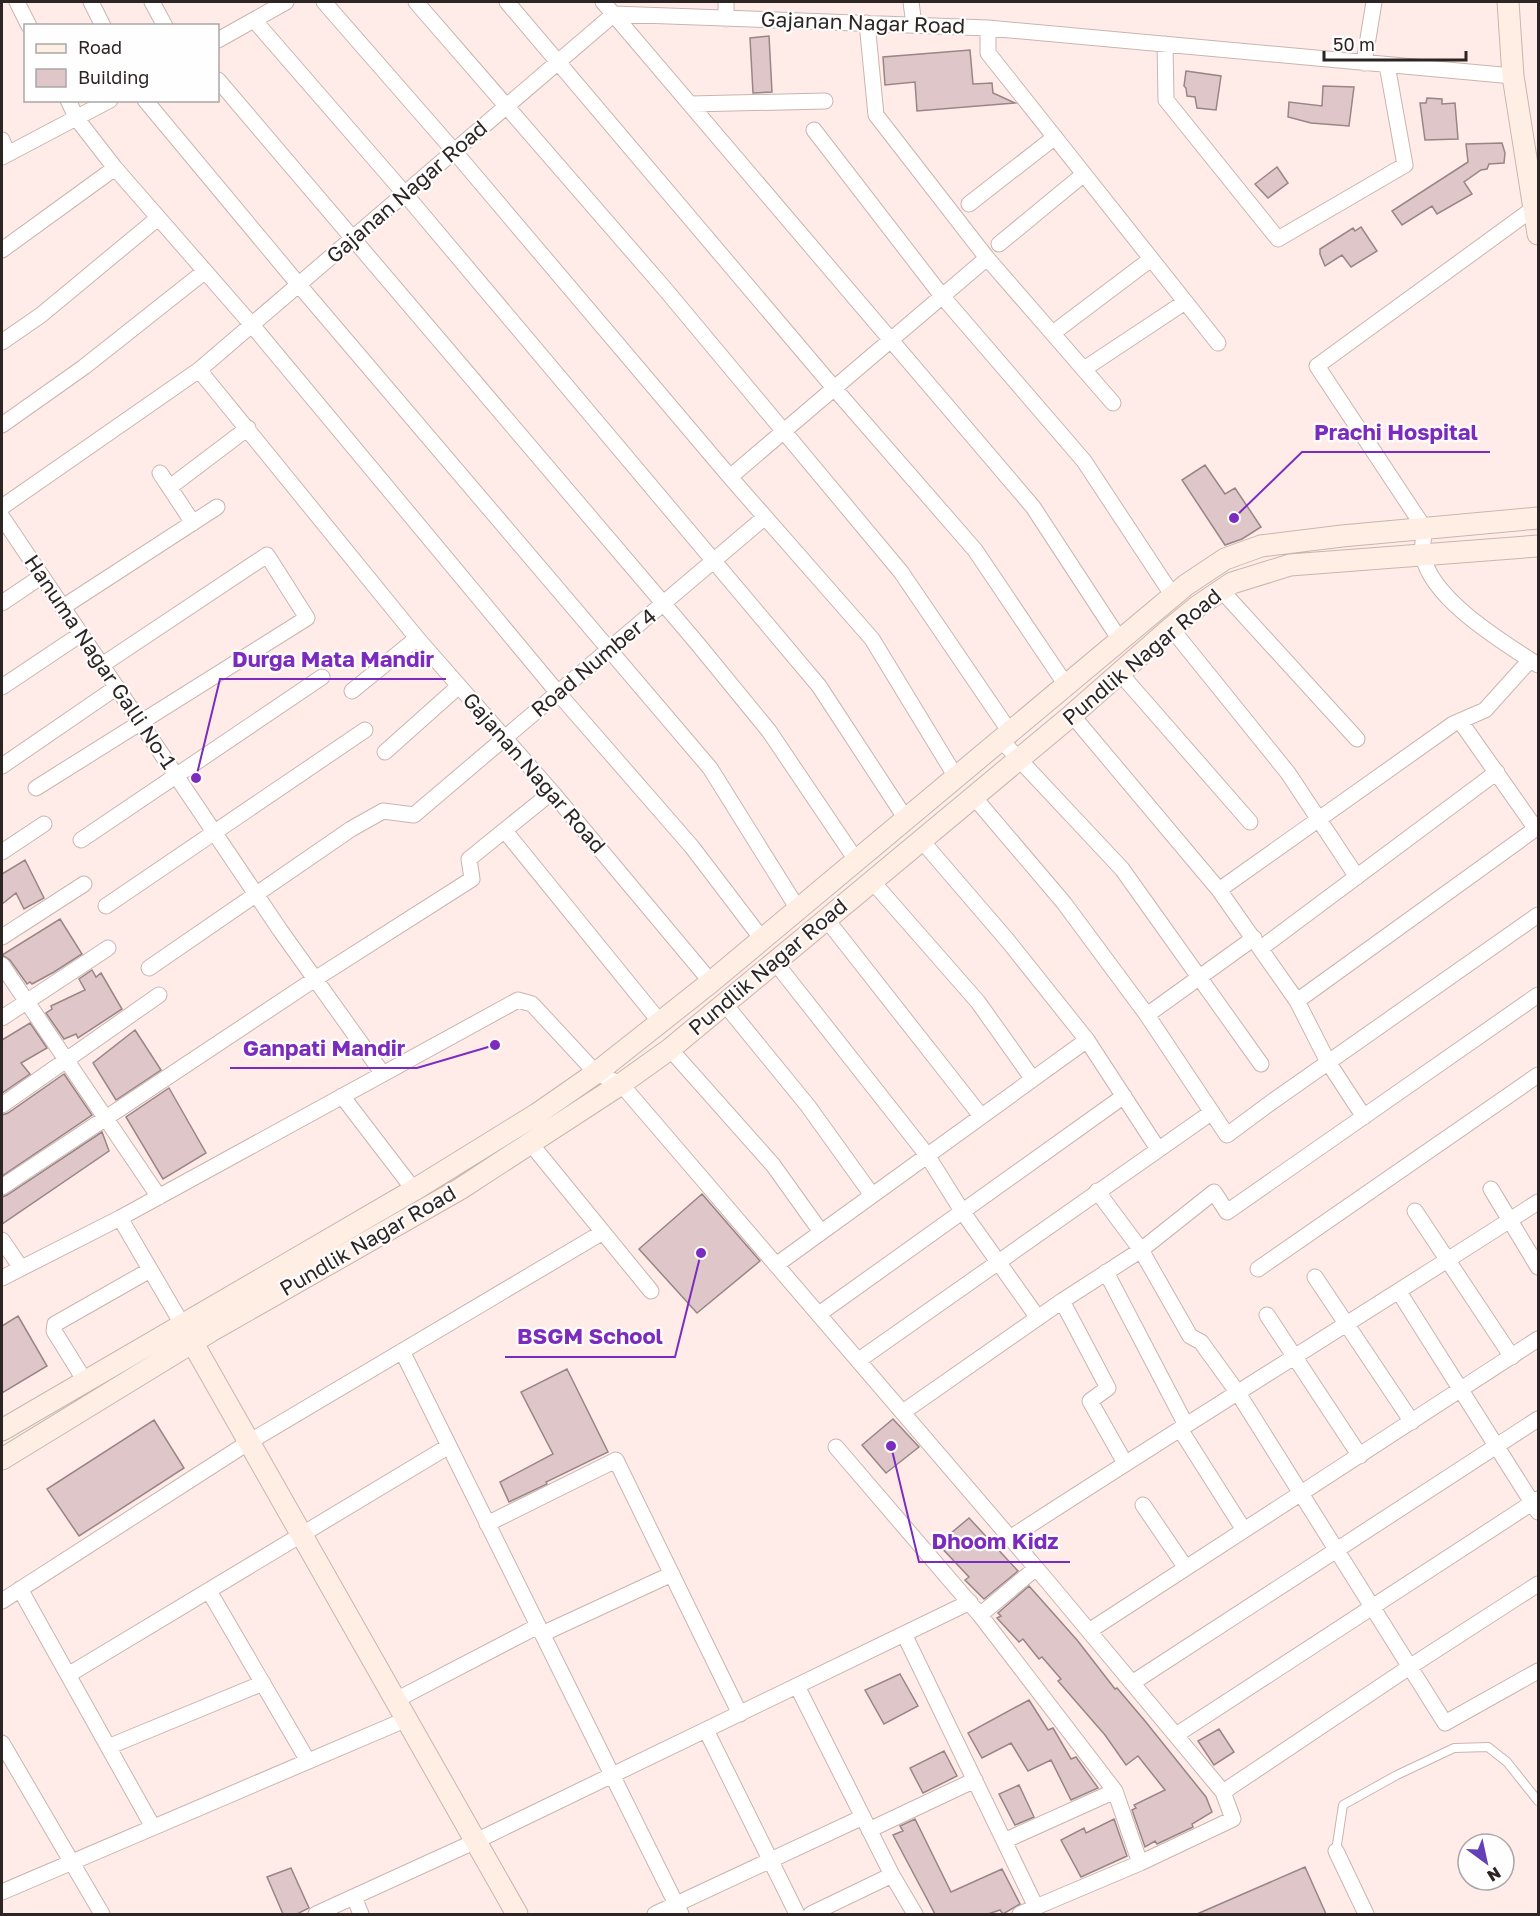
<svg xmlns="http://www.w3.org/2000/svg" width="1540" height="1916" viewBox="0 0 1540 1916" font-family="'Golos Text',sans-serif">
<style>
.building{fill:#dfc7c9;stroke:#998486;stroke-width:1.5}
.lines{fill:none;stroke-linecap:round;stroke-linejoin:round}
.lane-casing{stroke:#cab4af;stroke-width:10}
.street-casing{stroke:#cab4af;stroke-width:17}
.secondary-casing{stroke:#cab4af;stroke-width:23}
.lane{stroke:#fff;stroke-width:8}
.street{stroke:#fff;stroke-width:15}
.secondary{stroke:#ffeee3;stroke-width:21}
.labels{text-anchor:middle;stroke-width:4.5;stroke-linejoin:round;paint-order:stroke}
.street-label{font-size:21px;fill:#2d2523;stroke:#fefefe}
.leader{fill:none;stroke:#7b2cbf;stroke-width:2}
.callout-dot{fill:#7b2cbf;stroke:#fefefe;stroke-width:2}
.callout-label{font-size:22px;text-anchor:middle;font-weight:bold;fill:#7b2cbf;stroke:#fefefe;stroke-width:4.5;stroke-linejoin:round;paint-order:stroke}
</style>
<rect width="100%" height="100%" fill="#ffece8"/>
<path class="building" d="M 769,36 L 772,92 L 753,93 L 750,38 Z
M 970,50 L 973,84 L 992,83 L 993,93 L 1015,103 L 917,111 L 915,82 L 885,85 L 883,57 Z
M 1186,71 L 1221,76 L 1216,110 L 1197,108 L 1195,97 L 1187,96 L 1186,88 L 1184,86 Z
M 1323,86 L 1354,87 L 1349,126 L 1311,123 L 1288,117 L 1289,102 L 1322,106 Z
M 1427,98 L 1442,99 L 1442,104 L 1455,103 L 1458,139 L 1425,140 L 1420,103 L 1426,103 Z
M 1502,143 L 1505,153 L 1504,163 L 1489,164 L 1487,169 L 1481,170 L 1464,182 L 1472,194 L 1437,214 L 1432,206 L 1402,225 L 1392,211 L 1468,162 L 1466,144 Z
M 1277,167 L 1288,183 L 1268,198 L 1255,184 Z
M 1361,227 L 1377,251 L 1351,267 L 1342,255 L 1325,266 L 1320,254 L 1320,249 L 1353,228 L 1355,231 Z
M 1205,465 L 1225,494 L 1235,488 L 1261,527 L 1242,539 L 1225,545 L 1182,480 Z
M 25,860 L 44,898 L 24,909 L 16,893 L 2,904 L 2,874 Z
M 60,919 L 82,954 L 54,972 L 32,984 L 30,982 L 27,984 L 10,960 L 2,955 Z
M 92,970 L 96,977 L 101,973 L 122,1009 L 78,1038 L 76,1034 L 64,1039 L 46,1013 L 52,1009 L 51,1006 L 85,990 L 79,979 Z
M 30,1023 L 47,1048 L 21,1063 L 30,1074 L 2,1093 L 2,1040 Z
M 135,1030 L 161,1070 L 116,1100 L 93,1063 Z
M 64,1074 L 92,1115 L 2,1176 L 2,1115 L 8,1113 Z
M 169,1088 L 206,1153 L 163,1179 L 126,1117 Z
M 102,1132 L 109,1151 L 2,1224 L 2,1197 L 7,1195 Z
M 702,1194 L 760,1261 L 697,1313 L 639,1249 Z
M 18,1316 L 47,1366 L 2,1393 L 2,1326 Z
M 567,1369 L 608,1452 L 546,1482 L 547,1484 L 509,1502 L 500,1482 L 553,1454 L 521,1392 Z
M 893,1419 L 919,1447 L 886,1473 L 862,1445 Z
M 154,1420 L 184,1468 L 79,1536 L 47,1489 Z
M 969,1518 L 1018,1571 L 984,1599 L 965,1580 L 969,1577 L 938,1544 Z
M 1029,1586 L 1077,1640 L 1115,1689 L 1117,1688 L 1145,1721 L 1206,1797 L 1212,1812 L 1192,1824 L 1193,1827 L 1157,1844 L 1155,1841 L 1145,1847 L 1132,1810 L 1136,1808 L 1134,1805 L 1165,1790 L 1138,1756 L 1126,1765 L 1105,1735 L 1058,1681 L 1061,1679 L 1042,1657 L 1039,1659 L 1023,1639 L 1019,1642 L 997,1618 L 1001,1616 L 998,1613 Z
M 900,1674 L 918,1706 L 884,1724 L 865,1690 Z
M 1029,1700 L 1048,1730 L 1053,1728 L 1071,1759 L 1076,1757 L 1098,1788 L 1071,1800 L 1051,1760 L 1028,1771 L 1011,1743 L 982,1758 L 968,1733 Z
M 1219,1729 L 1234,1752 L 1214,1765 L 1198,1741 Z
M 944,1751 L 957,1776 L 923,1793 L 910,1768 Z
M 1019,1785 L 1034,1817 L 1015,1825 L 999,1794 Z
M 915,1819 L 951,1892 L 1002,1869 L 1020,1904 L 1003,1914 L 1000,1910 L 988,1914 L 935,1914 L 893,1835 L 903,1831 L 900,1826 Z
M 1114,1819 L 1127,1856 L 1081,1877 L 1061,1840 L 1084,1828 L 1086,1833 Z
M 1305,1867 L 1326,1914 L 1197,1914 Z
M 291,1868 L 309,1908 L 297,1914 L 283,1914 L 267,1877 Z"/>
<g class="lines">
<defs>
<path id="lane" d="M 1336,1851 L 1343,1805 L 1397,1775 L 1454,1748 L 1488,1747 L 1507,1762 L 1538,1801"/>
<path id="street" d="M 17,2 L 29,26
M 91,2 L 103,26
M 152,2 L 165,26
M 324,2 L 454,151 L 730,477 L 872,639 L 956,777
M 416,2 L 665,289 L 901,572 L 1010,732
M 507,2 L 834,388 L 975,550 L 1066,685
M 603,2 L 1033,507 L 1120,640
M 911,2 L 914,25
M 726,19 L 726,2
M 254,20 L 405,194 L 819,686 L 906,819
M 867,23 L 876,115 L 987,258 L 1113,403
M 988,28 L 988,53 L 1218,343
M 218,40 L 286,2
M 1165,44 L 1166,100 L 1278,239 L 1405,165 L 1387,65
M 1364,63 L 1374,2
M 218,80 L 697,643 L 769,731 L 856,860
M 68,100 L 77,119 L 115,168 L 252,325 L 558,693 L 692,847 L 762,939
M 145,100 L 299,285 L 710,768 L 798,909
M 690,104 L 825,101
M 814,130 L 942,296 L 1084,461 L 1173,596
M 2,140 L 8,154
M 2,157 L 110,100
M 969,204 L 1055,137
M 1534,208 L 1317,366 L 1425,529 C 1424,537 1421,548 1423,556 C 1432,600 1503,642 1538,665
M 999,244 L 1084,174
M 2,250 L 115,168
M 1053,333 L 1151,259
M 2,342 L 41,315 L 158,218
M 1084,369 L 1185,302
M 199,370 L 417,638 L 552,792 L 711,982
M 2,425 L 84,367 L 204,272
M 160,473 L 193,523
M 730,477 L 987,258
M 170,487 L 248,428
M 2,507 L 199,370 L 614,14 L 988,28 L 1513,76
M 2,517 L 280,930 L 383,1074
M 1222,591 L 1357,739
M 2,603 L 42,576
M 63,607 L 217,507
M 1171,628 L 1288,773 L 1357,877
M 1119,672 L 1250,822
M 2,687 L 81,634
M 352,691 L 417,638
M 1072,715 L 1219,890 L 1297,1001 L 1328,1062 L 1364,1117
M 1460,721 L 1536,829
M 1001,740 L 1122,869 L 1261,1064
M 385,752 L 459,686
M 2,766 L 117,687
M 36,788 L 307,618 L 267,555 L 102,665
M 974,797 L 1064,903 L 1147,1015 L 1227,1135 L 1273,1101 L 1538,915
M 505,831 L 660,1022
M 81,840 L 322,677
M 922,841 L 1008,941 L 1087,1040 L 1158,1149
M 2,852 L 44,824
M 872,881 L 978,1002 L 1032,1078
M 1219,890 L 1453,724 L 1485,710 L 1530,660
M 106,906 L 365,730
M 827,920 L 981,1116
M 2,937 L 84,884
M 1261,948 L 1497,772
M 775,962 L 927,1155 L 962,1211 L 1038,1318
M 2,965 L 159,1197
M 149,968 L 351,829 L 383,811 L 414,815 L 765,517
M 1297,1001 L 1538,827
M 724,1003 L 808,1106 L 872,1195
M 1147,1015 L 1254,938
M 2,1018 L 108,948
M 670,1049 L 773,1165 L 821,1232
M 342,1096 L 414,1190
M 2,1105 L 159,995
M 531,1144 L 651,1291
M 2,1187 L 315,979 L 472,879 L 469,859 L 552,792
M 1491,1189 L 1538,1267
M 1097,1191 L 1141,1250 L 1190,1336 L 1201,1342 L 1238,1393 L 1445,1723 L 1538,1671
M 1415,1211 L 1512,1357
M 120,1218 L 182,1324
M 2,1240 L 21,1268
M 776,1265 L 1087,1040
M 1258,1269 L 1538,1075
M 1106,1272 L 1186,1425
M 1315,1277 L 1412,1422
M 2,1278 L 120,1218 L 518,1000 L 532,1004 L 596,1073 L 621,1084 L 1048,1582 L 1223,1792 L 1233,1819 L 1140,1863 L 1036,1907 L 904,1634
M 1399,1292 L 1538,1512
M 1062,1301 L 1108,1388 L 1090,1401 L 1125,1463
M 819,1314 L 1124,1096
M 1267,1315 L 1360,1456
M 402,1351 L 681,1914
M 859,1360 L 1212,1112
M 85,1381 L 54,1331 L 55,1324 L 150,1270
M 903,1412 L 1062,1301 L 1141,1250 L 1214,1192 L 1227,1212 L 1538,995
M 1180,1429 L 1244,1530
M 836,1447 L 980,1615 L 1115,1791 L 1140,1863
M 1143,1505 L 1186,1568
M 487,1524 L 616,1460 L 740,1714
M 1010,1538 C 1185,1424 1363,1315 1538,1202
M 20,1589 L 153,1827
M 209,1591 L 308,1761
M 2,1601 L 249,1442 L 603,1232
M 980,1615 L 1036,1568
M 1089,1631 L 1538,1339
M 542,1634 L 672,1574
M 68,1675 L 449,1446
M 1132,1683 L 1538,1419
M 797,1686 L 892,1875 L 915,1914
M 396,1700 L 538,1626
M 706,1730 L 797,1914
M 1176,1735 L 1538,1499
M 2,1743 L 102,1914
M 108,1747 L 263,1683
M 1223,1792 L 1411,1666 L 1538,1584
M 869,1830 L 975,1780
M 1004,1841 L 1115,1791
M 1336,1851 L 1366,1914
M 2,1892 L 407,1719
M 354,1897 L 361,1914
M 316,1914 L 476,1841 L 970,1602
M 655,1914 L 863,1817
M 811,1914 L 892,1875
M 1020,1914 L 1036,1907"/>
<path id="secondary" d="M 1508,2 L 1513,76 L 1538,234
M 186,1331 L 517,1914
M 2,1430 L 414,1190 L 537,1114 L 596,1073 L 711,982 L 1186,585 L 1225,559 L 1261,546 L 1342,536 L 1538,518
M 2,1459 L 211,1331 L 460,1189 L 621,1084 L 670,1049 L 804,938 L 1072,715 L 1171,628 L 1198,606 L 1232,583 L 1290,565 L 1538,546"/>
</defs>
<use href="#lane" class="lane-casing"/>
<use href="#street" class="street-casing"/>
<use href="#secondary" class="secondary-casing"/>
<use href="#lane" class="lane"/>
<use href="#street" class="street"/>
<use href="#secondary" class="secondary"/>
</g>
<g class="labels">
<g class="street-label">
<text transform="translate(863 23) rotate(2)" y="7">Gajanan Nagar Road</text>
<text transform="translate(407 192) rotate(-41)" y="7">Gajanan Nagar Road</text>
<text transform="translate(1142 657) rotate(-40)" y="7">Pundlik Nagar Road</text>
<text transform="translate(100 662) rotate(56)" y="7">Hanuma Nagar Galli No-1</text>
<text transform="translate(594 663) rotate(-40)" y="7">Road Number 4</text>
<text transform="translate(534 773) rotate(49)" y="7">Gajanan Nagar Road</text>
<text transform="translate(768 967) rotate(-40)" y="7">Pundlik Nagar Road</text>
<text transform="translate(368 1241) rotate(-30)" y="7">Pundlik Nagar Road</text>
</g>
</g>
<path class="leader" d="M1234 518L1302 452H1490M196 778L220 679H446M495 1045L417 1068H230M701 1253L675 1357H505M891 1446L919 1562H1070"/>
<g class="callout-dot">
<circle cx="1234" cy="518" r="6"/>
<circle cx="196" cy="778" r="6"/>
<circle cx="495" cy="1045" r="6"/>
<circle cx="701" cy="1253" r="6"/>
<circle cx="891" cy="1446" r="6"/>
</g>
<g class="callout-label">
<text x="1396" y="440">Prachi Hospital</text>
<text x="333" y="667">Durga Mata Mandir</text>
<text x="324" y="1056">Ganpati Mandir</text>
<text x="590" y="1344">BSGM School</text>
<text x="995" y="1549">Dhoom Kidz</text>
</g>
<rect width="1540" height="1916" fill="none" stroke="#2d2523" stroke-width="6"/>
<rect x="24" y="24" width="195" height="78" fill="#fefefe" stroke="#aaa7a6" stroke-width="1.5"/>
<rect x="36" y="44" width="30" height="9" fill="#ffeee3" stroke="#aaa7a6" stroke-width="1.5"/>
<text x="78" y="54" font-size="18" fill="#2d2523">Road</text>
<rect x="36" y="69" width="30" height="18" fill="#dfc7c9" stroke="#aaa7a6" stroke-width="1.5"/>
<text x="78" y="84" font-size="18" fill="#2d2523">Building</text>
<g transform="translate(1486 1862) rotate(147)"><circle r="28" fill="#fefefe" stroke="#aaa7a6" stroke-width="1.5"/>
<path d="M0-4.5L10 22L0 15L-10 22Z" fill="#643fb7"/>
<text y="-9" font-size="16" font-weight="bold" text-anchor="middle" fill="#2d2523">N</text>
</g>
<path d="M1324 51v9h142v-9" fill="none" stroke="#2d2523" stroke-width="3"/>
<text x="1333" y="51" font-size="18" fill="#2d2523" stroke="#fefefe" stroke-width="4.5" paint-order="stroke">50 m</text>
</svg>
